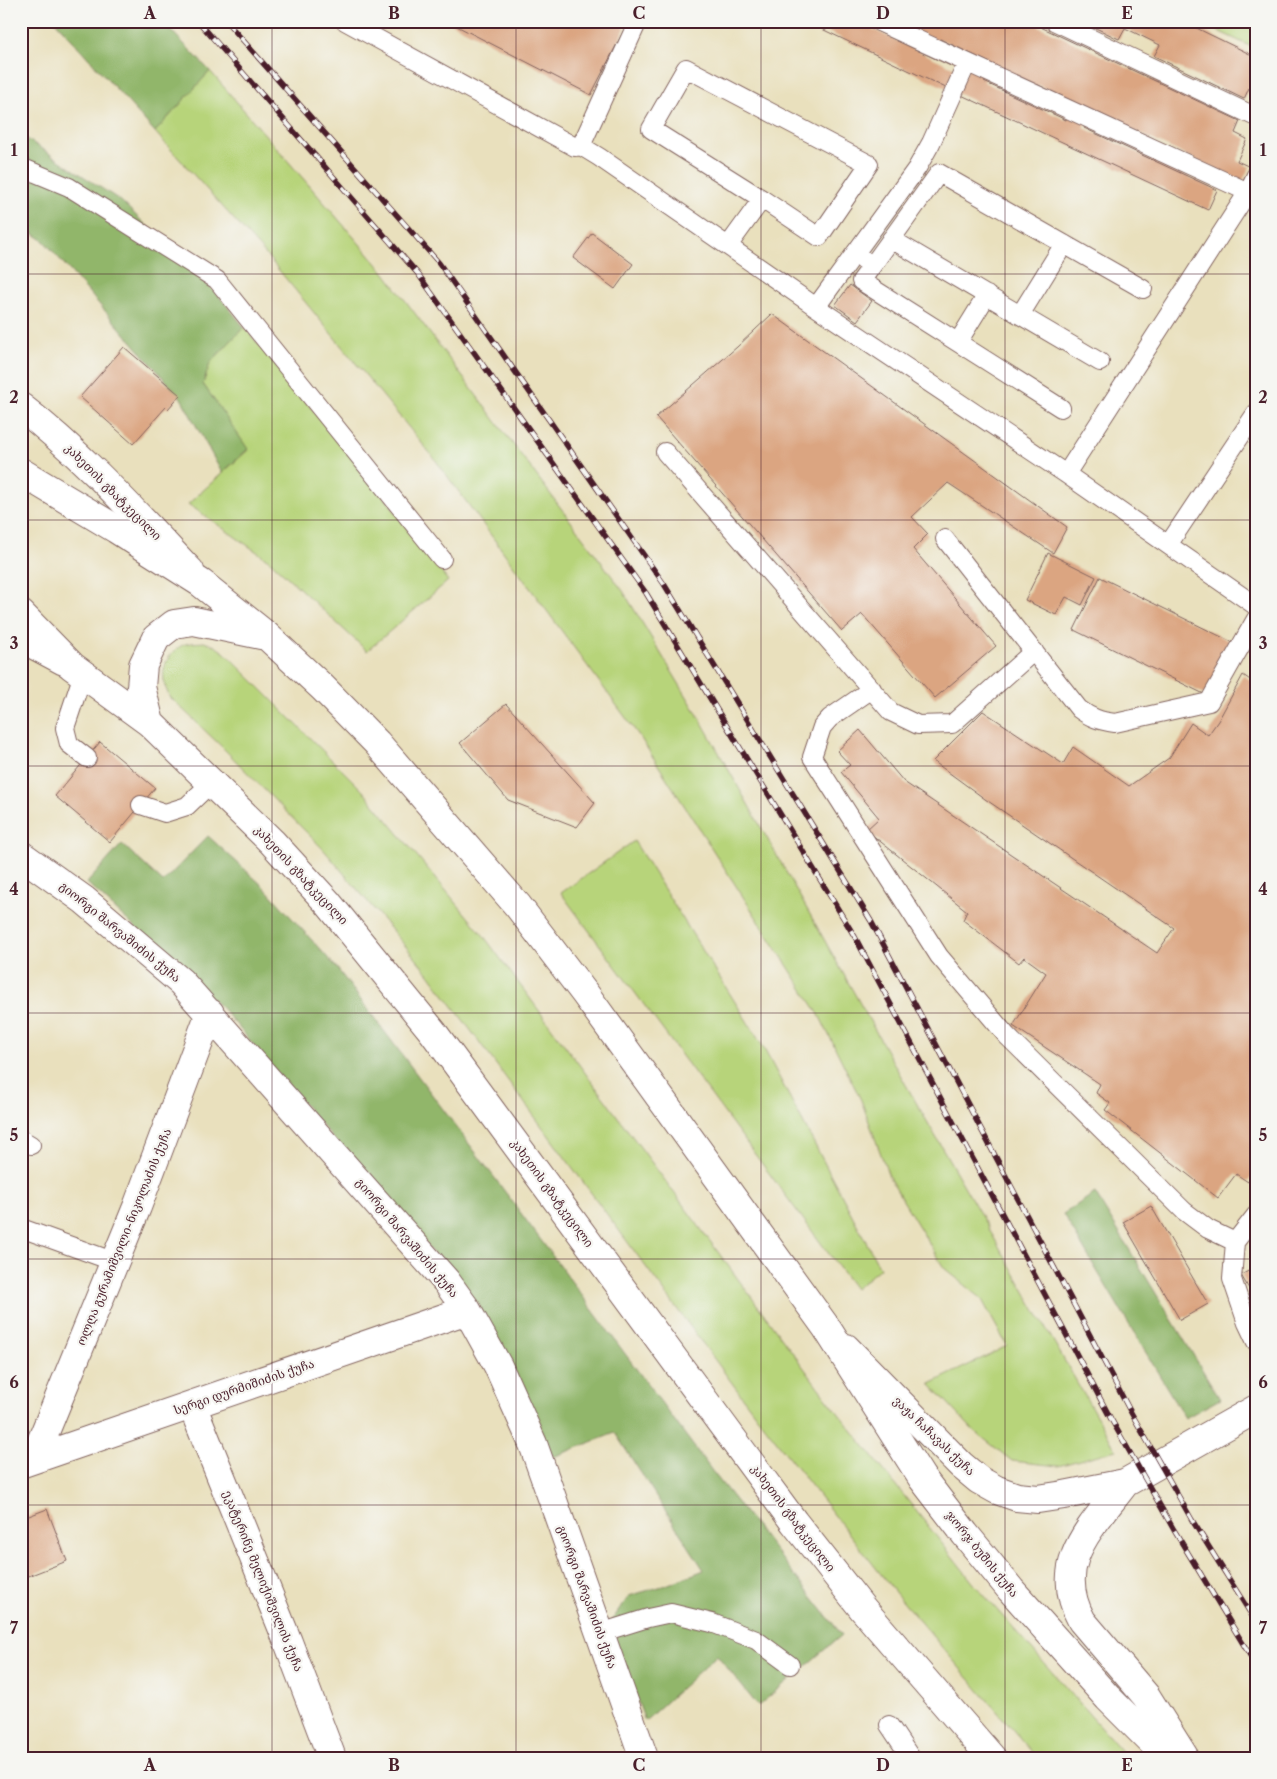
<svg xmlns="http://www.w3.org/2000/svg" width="1277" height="1779" viewBox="0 0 1277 1779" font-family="'Libre Caslon Text','Noto Serif Georgian',serif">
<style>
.green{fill:#b7d47a;stroke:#807a52}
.forest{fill:#91b66a;stroke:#6e6a4a}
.building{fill:#dba581}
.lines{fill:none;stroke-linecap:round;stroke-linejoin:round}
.lane-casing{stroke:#82635e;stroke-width:20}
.street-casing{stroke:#82635e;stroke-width:30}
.secondary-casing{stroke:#82635e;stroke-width:30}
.highway-casing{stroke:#82635e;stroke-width:30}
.lane{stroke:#fff;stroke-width:18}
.street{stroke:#fff;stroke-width:28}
.secondary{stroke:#fff;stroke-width:28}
.highway{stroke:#fff;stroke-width:28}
.rail-casing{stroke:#4a1f2b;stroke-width:5.5}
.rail{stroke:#f6f6f2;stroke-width:4;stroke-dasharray:11;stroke-linecap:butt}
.grid{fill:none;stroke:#4a1f2b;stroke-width:1;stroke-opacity:0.55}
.labels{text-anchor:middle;stroke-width:4.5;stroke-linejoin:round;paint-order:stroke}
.street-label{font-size:12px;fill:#4a1f2b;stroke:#f6f6f2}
.neatline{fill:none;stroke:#4a1f2b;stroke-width:2}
.grid-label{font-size:16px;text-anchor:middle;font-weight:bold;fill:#4a1f2b}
</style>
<rect width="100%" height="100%" fill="#f6f6f2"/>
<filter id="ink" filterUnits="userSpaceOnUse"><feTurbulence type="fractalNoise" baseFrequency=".02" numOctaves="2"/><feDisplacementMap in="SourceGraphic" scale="10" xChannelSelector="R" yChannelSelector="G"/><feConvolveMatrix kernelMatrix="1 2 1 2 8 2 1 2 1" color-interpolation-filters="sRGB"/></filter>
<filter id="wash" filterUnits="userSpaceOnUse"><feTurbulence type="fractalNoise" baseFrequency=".0096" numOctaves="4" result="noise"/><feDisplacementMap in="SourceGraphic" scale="20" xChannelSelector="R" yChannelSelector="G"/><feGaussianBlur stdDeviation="1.12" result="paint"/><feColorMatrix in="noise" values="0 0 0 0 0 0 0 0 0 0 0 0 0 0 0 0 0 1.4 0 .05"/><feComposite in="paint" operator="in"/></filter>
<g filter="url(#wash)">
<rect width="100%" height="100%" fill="#e9e0bd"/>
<path class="green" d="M 1197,21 L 1256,21 L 1256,49 Z
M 210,71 L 384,272 L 623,591 L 695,710 L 902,1078 L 1116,1450 L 1058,1466 L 1012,1461 L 973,1430 L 930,1384 L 1007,1346 L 981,1298 L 944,1268 L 890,1179 L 861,1100 L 818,1013 L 640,737 L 434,458 L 268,257 L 155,132 Z
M 244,327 L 376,486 L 448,581 L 367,651 L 270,561 L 188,504 L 248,450 L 203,384 L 210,363 Z
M 204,642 L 215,646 L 225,653 L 363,791 L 483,935 L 824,1395 L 975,1585 L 1128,1758 L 1037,1758 L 898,1596 L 755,1414 L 429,974 L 324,850 L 221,746 L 171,698 C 159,681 161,658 181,646 C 187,642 197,643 204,642 Z
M 634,841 L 762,1045 L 880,1268 L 855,1289 L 561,893 Z"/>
<path class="forest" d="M 55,21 L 162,21 L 210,71 L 155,132 Z
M 21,135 L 121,201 L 218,295 L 244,327 L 210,363 L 203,384 L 248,449 L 222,473 L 181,398 L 44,241 L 21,225 Z
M 208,836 L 263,886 L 336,967 L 497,1181 L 712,1471 L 842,1635 L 758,1706 L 717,1655 L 645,1721 L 617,1645 L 613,1619 L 629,1596 L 666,1585 L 704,1570 L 615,1433 L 553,1457 L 477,1303 L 371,1183 L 223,1009 L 87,883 L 122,844 L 163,882 Z
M 1095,1193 L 1220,1399 L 1185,1418 L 1063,1214 Z"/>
<g id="blocks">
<path class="building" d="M 447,21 L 612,21 L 625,28 L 591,95 Z
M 805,21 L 855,21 L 957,69 L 948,89 Z
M 888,21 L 1028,21 L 1240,121 L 1235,133 L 1247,139 L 1237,161 L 1250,167 L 1242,182 L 1038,85 L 1035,92 L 994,72 L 997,66 L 940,39 L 937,45 Z
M 1081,21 L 1182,21 L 1256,57 L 1256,91 L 1249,88 L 1244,99 L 1154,56 L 1160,45 L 1125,28 L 1119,39 Z
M 969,66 L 987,75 L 984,82 L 1066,120 L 1069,112 L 1087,121 L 1084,128 L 1217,190 L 1208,210 L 957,93 Z
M 592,233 L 633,264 L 615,289 L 573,258 Z
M 850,285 L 872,301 L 857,321 L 835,305 Z
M 772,314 L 1067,527 L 1053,553 L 948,483 L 912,517 L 928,534 L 913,549 L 996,646 L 935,698 L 862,614 L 842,631 L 656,417 L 737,347 Z
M 124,347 L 180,395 L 168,409 L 166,407 L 133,444 L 80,397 Z
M 1048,553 L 1096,577 L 1082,605 L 1066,597 L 1056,615 L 1025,600 Z
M 1100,577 L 1236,644 L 1210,697 L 1074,630 Z
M 1243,675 L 1256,684 L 1256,1171 L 1248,1182 L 1236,1174 L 1218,1198 L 1105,1110 L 1110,1103 L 1096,1093 L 1100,1084 L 1013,1026 L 1046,973 L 1024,957 L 1019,963 L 963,920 L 967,911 L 866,830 L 879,818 L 841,772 L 850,765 L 837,751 L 860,730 L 904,782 L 1157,953 L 1174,928 L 985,799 L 933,761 L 983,711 L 1063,764 L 1073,747 L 1129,786 L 1169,758 L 1191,723 L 1208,735 L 1218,721 Z
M 506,704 L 595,803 L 577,827 L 508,800 L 460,743 Z
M 100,742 L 155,788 L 110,842 L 55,796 Z
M 1151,1206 L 1208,1304 L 1180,1320 L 1123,1222 Z
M 1256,1267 L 1256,1301 L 1241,1275 Z
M 47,1509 L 67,1561 L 26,1577 L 21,1565 L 21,1519 Z"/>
</g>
</g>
<g filter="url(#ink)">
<use href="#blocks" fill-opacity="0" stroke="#82635e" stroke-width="1"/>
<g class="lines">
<defs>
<path id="lane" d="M 345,21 L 575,147 L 581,146 L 599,157 L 816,307 L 1066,474 L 1256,606
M 877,21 L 1248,192 L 1256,175
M 1054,21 L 1256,117
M 686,68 L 869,164 L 819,237 L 762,199 L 651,129 Z
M 581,146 L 638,21
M 21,167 L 69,187 L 217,280 L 442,559
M 891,239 L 1100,362
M 728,246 L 762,199
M 855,253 L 872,266 L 939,173 L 1143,289
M 872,266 L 861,281 L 1061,408
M 816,307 L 917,168 L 931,143 L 967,63
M 1020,315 L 1064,244
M 958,342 L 987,295
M 665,452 L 891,712 L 918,725 L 952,724 L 1034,651
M 1066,474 L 1248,192 L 1256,196
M 945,539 L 1079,709 C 1091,718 1100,721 1115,723 L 1209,702 L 1256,619
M 1168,545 L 1256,413
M 83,674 L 65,728 L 69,744 L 87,758
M 872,689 L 830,718 L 822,727 L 812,757 L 939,956 L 1007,1036 L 1184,1211 L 1208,1229 L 1235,1242
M 141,805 L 165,813 L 187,806 L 211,783
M 21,1139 L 31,1145
M 1256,1215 L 1235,1242 L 1232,1279 L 1247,1323 L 1256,1342
M 21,1228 L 115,1262
M 600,1633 L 648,1618 L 671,1613 L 712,1623 L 756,1640 L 790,1665
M 889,1725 L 911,1758"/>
<path id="street" d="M 21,855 L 84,900 L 181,982 L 446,1281 L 467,1310 L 498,1366 L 533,1444 L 644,1758
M 192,1405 L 288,1642 L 332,1758
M 34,1459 L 137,1207 L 210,1013
M 23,1463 L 467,1310"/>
<path id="secondary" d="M 21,407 C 83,455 136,514 190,571
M 21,638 L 64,661
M 846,1348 L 961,1465 L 979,1480 L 997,1490 L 1017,1497 L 1038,1499 L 1064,1495 L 1125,1483 L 1256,1409
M 1125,1483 C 1092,1527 1050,1563 1082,1621 L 1146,1696 L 1185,1758"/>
<path id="highway" d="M 21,472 L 116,529 L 201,583 L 267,636 L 323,688 L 377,743 L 518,906 L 586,995 L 826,1327 L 922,1478 L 965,1534 L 1011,1590 L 1108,1698 L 1168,1758
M 21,614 L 72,666 L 150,723 L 272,842 L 328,903 L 433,1032 L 794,1522 L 863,1609 L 992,1758
M 150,723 L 141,687 L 143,665 L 156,638 L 174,624 L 194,621 L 261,635"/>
</defs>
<use href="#lane" class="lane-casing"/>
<use href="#street" class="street-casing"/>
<use href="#secondary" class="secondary-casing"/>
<use href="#highway" class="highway-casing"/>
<use href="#lane" class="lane"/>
<use href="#street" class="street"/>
<use href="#secondary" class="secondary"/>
<use href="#highway" class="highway"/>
<defs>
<path id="rail" d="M 198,21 L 418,274 L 646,593 L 855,937 L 1111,1419 L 1174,1530 L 1256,1665
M 226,21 L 439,263 L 664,584 L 871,921 L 1129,1409 L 1192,1520 L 1256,1622"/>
</defs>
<use href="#rail" class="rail-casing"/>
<use href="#rail" class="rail"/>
</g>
</g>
<path class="grid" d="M 272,21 L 272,1758M 516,21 L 516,1758M 761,21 L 761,1758M 1005,21 L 1005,1758M 21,274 L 1256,274M 21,520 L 1256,520M 21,766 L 1256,766M 21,1013 L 1256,1013M 21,1259 L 1256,1259M 21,1505 L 1256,1505"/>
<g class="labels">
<g class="street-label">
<text transform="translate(113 492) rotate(45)" y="4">კახეთის გზატკეცილი</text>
<text transform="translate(301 875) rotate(47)" y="4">კახეთის გზატკეცილი</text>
<text transform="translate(120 932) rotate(39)" y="4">გიორგი შარვაშიძის ქუჩა</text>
<text transform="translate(552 1193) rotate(54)" y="4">კახეთის გზატკეცილი</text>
<text transform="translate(124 1237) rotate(-68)" y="4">ოლღა გურამიშვილი-ნიკოლაძის ქუჩა</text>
<text transform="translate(407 1238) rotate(50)" y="4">გიორგი შარვაშიძის ქუჩა</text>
<text transform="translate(244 1387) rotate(-19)" y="4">სერგი დურმიშიძის ქუჩა</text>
<text transform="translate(934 1436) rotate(44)" y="4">ვაჟა ჩაჩავას ქუჩა</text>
<text transform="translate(793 1518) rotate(53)" y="4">კახეთის გზატკეცილი</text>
<text transform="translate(982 1554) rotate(51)" y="4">ჯორჯ ბუშის ქუჩა</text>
<text transform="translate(263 1581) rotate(68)" y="4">ეკატერინე მელიქიშვილის ქუჩა</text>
<text transform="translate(587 1597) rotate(70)" y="4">გიორგი შარვაშიძის ქუჩა</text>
</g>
</g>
<rect width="1277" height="1779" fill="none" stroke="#f6f6f2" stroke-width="55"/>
<rect x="28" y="28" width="1222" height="1724" class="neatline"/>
<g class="grid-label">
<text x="150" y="19">A</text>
<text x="394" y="19">B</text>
<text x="639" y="19">C</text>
<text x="883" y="19">D</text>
<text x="1127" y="19">E</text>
<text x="14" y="156">1</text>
<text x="1263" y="156">1</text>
<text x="14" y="403">2</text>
<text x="1263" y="403">2</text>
<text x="14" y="649">3</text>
<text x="1263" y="649">3</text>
<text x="14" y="895">4</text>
<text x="1263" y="895">4</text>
<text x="14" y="1141">5</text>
<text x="1263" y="1141">5</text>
<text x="14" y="1388">6</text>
<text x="1263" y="1388">6</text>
<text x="14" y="1634">7</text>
<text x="1263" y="1634">7</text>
<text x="150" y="1771">A</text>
<text x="394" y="1771">B</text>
<text x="639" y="1771">C</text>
<text x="883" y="1771">D</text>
<text x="1127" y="1771">E</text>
</g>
</svg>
